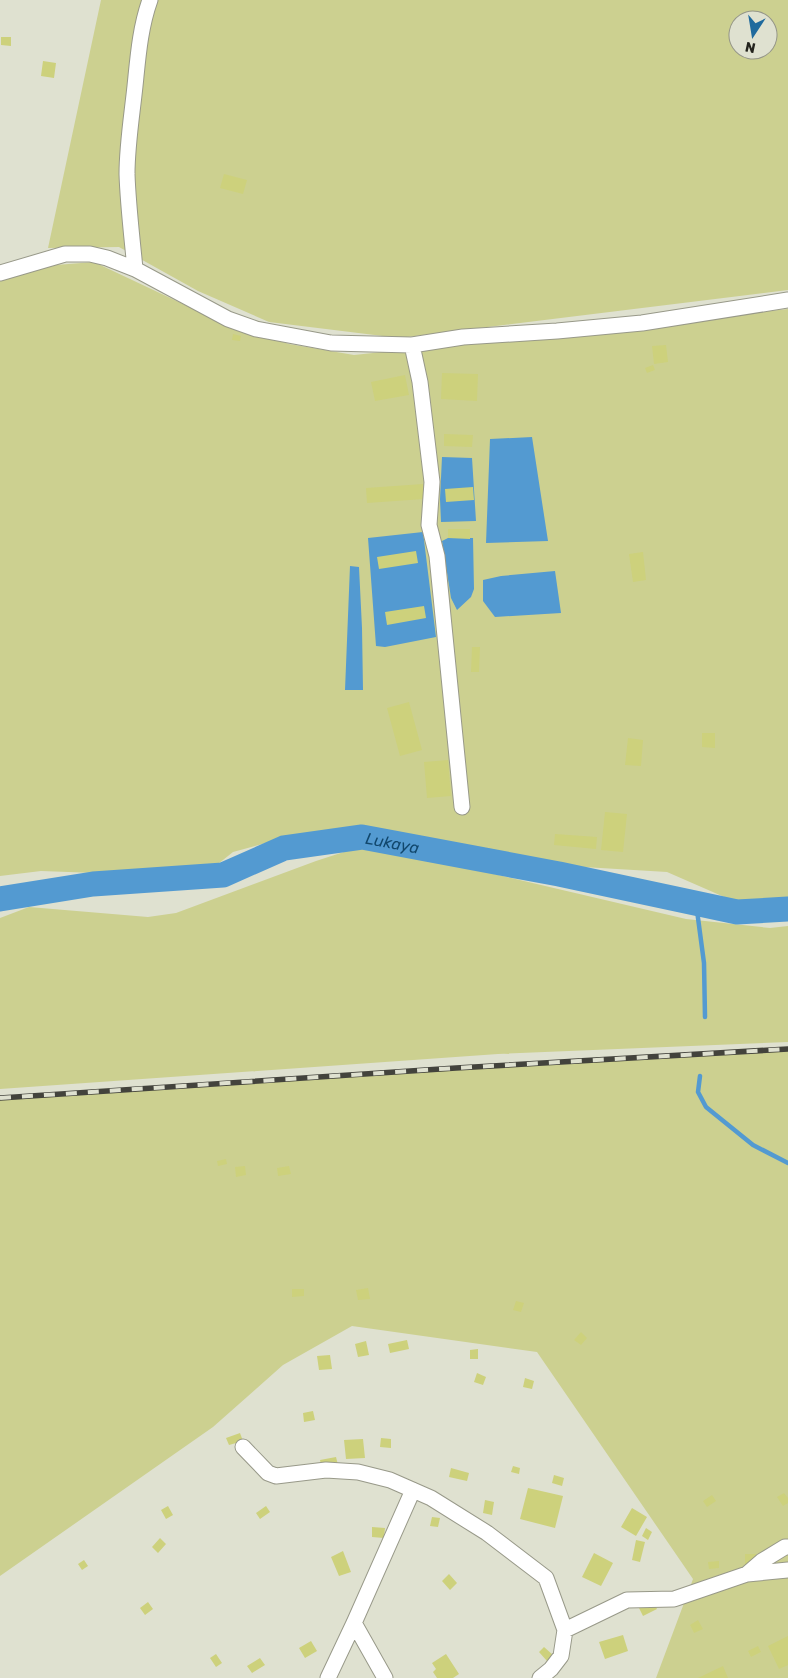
<svg xmlns="http://www.w3.org/2000/svg" width="788" height="1678" viewBox="0 0 788 1678" font-family="Rubik,sans-serif">
<style>
.green{fill:#ccd090;fill-rule:evenodd}
.water{fill:#539ad1}
.lines{fill:none;stroke-linecap:round;stroke-linejoin:round}
.stream{stroke:#539ad1;stroke-width:4.5}
.river{stroke:#539ad1;stroke-width:25}
.building{fill:#cdd17c}
.minor-casing{stroke:#989989;stroke-width:17}
.minor{stroke:#fff;stroke-width:15}
.rail-casing{stroke:#43433c;stroke-width:5.5}
.rail{stroke:#dfe1d0;stroke-width:4;stroke-dasharray:11;stroke-linecap:butt}
.labels{text-anchor:middle;stroke-width:4;stroke-linejoin:round;paint-order:stroke}
.water-label{font-size:16px;font-style:italic;fill:#11476c;stroke:#dfe1d0}
</style>
<rect width="100%" height="100%" fill="#dfe1d0"/>
<path class="green" d="M 101,0 L 788,0 L 788,290 L 399,338 L 269,322 L 198,291 L 119,247 L 48,248 ZM 738,20 L 768,20 L 768,50 L 738,50 Z
M 94,262 L 219,321 L 289,344 L 354,355 L 788,309 L 788,899 L 738,903 L 667,872 L 567,866 L 444,842 L 324,831 L 284,838 L 233,852 L 213,868 L 151,875 L 41,871 L 0,876 L 0,281 L 43,266 Z
M 356,848 L 443,862 L 686,919 L 770,928 L 788,926 L 788,1042 L 498,1054 L 0,1089 L 0,918 L 29,907 L 148,917 L 176,913 L 316,861 Z
M 788,1049 L 788,1678 L 656,1678 L 693,1579 L 537,1352 L 352,1326 L 283,1365 L 213,1427 L 0,1576 L 0,1098 L 456,1068 Z"/>
<path class="water" d="M 532,437 L 548,541 L 486,543 L 490,439 Z
M 442,457 L 472,458 L 476,521 L 441,522 L 440,499 Z
M 423,532 L 436,637 L 385,647 L 376,646 L 368,538 Z
M 448,538 L 473,538 L 474,589 L 471,597 L 457,610 L 451,598 L 442,541 Z
M 350,566 L 359,567 L 362,628 L 363,690 L 345,690 Z
M 555,571 L 561,613 L 495,617 L 483,601 L 483,580 L 501,576 Z"/>
<g class="lines">
<path class="stream" d="M 696,903 L 704,963 L 705,1017
M 700,1076 L 698,1092 L 706,1107 L 753,1145 L 788,1163"/>
<path class="river" id="s1" d="M 0,899 L 93,884 L 223,875 L 284,848 L 362,837 L 559,874 L 737,912 L 788,909"/>
</g>
<path class="building" d="M 1,37 L 11,37 L 11,46 L 1,45 Z
M 43,61 L 56,63 L 54,78 L 41,76 Z
M 224,174 L 247,180 L 243,194 L 220,188 Z
M 233,334 L 241,336 L 240,341 L 232,340 Z
M 666,345 L 668,362 L 654,364 L 652,346 Z
M 653,365 L 655,370 L 647,373 L 645,368 Z
M 442,373 L 478,374 L 477,401 L 441,399 Z
M 405,375 L 409,395 L 375,401 L 371,382 Z
M 444,434 L 473,435 L 472,447 L 444,446 Z
M 423,484 L 424,499 L 367,503 L 366,488 Z
M 473,487 L 474,500 L 446,502 L 445,489 Z
M 448,529 L 470,529 L 470,539 L 448,538 Z
M 416,551 L 418,563 L 379,569 L 377,557 Z
M 643,552 L 646,580 L 633,582 L 629,554 Z
M 424,606 L 426,618 L 387,625 L 385,612 Z
M 472,647 L 480,647 L 479,672 L 471,672 Z
M 409,702 L 422,750 L 400,756 L 387,708 Z
M 702,733 L 715,733 L 715,748 L 702,747 Z
M 628,738 L 643,740 L 641,766 L 625,765 Z
M 448,760 L 451,796 L 427,798 L 424,762 Z
M 605,812 L 627,814 L 623,852 L 601,850 Z
M 555,834 L 597,837 L 596,849 L 554,845 Z
M 226,1159 L 227,1164 L 218,1166 L 217,1161 Z
M 245,1166 L 246,1175 L 236,1177 L 235,1167 Z
M 289,1166 L 291,1174 L 278,1176 L 277,1168 Z
M 368,1288 L 370,1299 L 358,1300 L 356,1290 Z
M 292,1289 L 304,1289 L 304,1296 L 292,1297 Z
M 516,1301 L 524,1303 L 521,1312 L 513,1310 Z
M 581,1332 L 587,1338 L 581,1345 L 574,1340 Z
M 407,1340 L 409,1349 L 390,1353 L 388,1344 Z
M 366,1341 L 369,1355 L 358,1357 L 355,1344 Z
M 478,1349 L 478,1359 L 470,1359 L 470,1350 Z
M 330,1355 L 332,1369 L 319,1370 L 317,1356 Z
M 477,1373 L 486,1377 L 483,1385 L 474,1382 Z
M 525,1378 L 534,1381 L 532,1389 L 523,1387 Z
M 313,1411 L 315,1420 L 304,1422 L 303,1413 Z
M 240,1433 L 243,1441 L 229,1445 L 226,1438 Z
M 381,1438 L 391,1439 L 391,1448 L 380,1447 Z
M 363,1439 L 365,1458 L 346,1459 L 344,1440 Z
M 336,1457 L 338,1465 L 322,1469 L 320,1460 Z
M 513,1466 L 520,1468 L 519,1474 L 511,1472 Z
M 451,1468 L 469,1473 L 467,1481 L 449,1477 Z
M 554,1475 L 564,1478 L 562,1486 L 552,1483 Z
M 528,1488 L 563,1496 L 555,1528 L 520,1519 Z
M 784,1493 L 788,1498 L 788,1503 L 783,1506 L 777,1497 Z
M 712,1495 L 716,1501 L 707,1507 L 703,1501 Z
M 485,1500 L 494,1502 L 492,1515 L 483,1513 Z
M 168,1506 L 173,1515 L 166,1519 L 161,1510 Z
M 266,1506 L 270,1512 L 260,1519 L 256,1513 Z
M 632,1508 L 647,1517 L 636,1536 L 621,1527 Z
M 432,1517 L 440,1518 L 438,1527 L 430,1526 Z
M 372,1527 L 385,1528 L 384,1538 L 372,1537 Z
M 646,1528 L 652,1532 L 648,1540 L 642,1536 Z
M 160,1538 L 166,1544 L 158,1553 L 152,1547 Z
M 636,1540 L 645,1542 L 640,1562 L 632,1560 Z
M 343,1551 L 351,1572 L 339,1576 L 331,1557 Z
M 594,1553 L 613,1563 L 601,1586 L 582,1577 Z
M 745,1554 L 756,1554 L 756,1565 L 745,1564 Z
M 84,1560 L 88,1566 L 82,1570 L 78,1564 Z
M 719,1561 L 719,1568 L 709,1569 L 708,1562 Z
M 449,1574 L 457,1583 L 450,1590 L 442,1581 Z
M 653,1601 L 657,1609 L 643,1616 L 639,1608 Z
M 148,1602 L 153,1609 L 145,1615 L 140,1608 Z
M 698,1620 L 703,1629 L 694,1633 L 690,1625 Z
M 623,1635 L 628,1651 L 605,1659 L 599,1642 Z
M 788,1636 L 788,1665 L 779,1669 L 768,1646 Z
M 311,1641 L 317,1651 L 305,1658 L 299,1648 Z
M 758,1646 L 761,1652 L 751,1657 L 748,1651 Z
M 544,1647 L 553,1655 L 547,1661 L 539,1652 Z
M 216,1654 L 222,1663 L 216,1667 L 210,1658 Z
M 446,1654 L 459,1674 L 453,1678 L 437,1678 L 433,1672 L 436,1669 L 432,1663 Z
M 260,1658 L 265,1665 L 252,1673 L 247,1666 Z
M 723,1666 L 728,1678 L 698,1678 Z"/>
<g class="lines">
<defs>
<path id="minor" d="M 135,269 C 132,237 128,205 127,174 C 127,145 132,115 135,86 C 138,57 140,28 150,0
M 0,273 L 65,254 L 90,254 L 107,258 L 135,269 L 228,319 L 256,329 L 331,343 L 412,345 L 463,337 L 557,331 L 642,323 L 788,300
M 412,345 L 420,382 L 432,482 L 429,525 L 437,556 L 462,807
M 243,1447 L 268,1473 L 276,1476 L 326,1470 L 358,1472 L 390,1480 L 431,1498 L 487,1533 L 546,1578 L 565,1630 L 561,1656 L 551,1669 L 540,1678
M 747,1574 L 762,1561 L 785,1547 L 788,1547
M 354,1623 L 385,1678
M 565,1630 L 627,1600 L 674,1599 L 747,1574 L 788,1570
M 328,1678 L 354,1623 L 413,1490"/>
</defs>
<use href="#minor" class="minor-casing"/>
<use href="#minor" class="minor"/>
<defs>
<path id="rail" d="M 0,1098 L 456,1068 L 788,1049"/>
</defs>
<use href="#rail" class="rail-casing"/>
<use href="#rail" class="rail"/>
</g>
<g class="labels">
<g class="water-label">
<text dy="6" stroke="none"><textPath href="#s1" startOffset="401">Lukaya</textPath></text>
</g>
</g>
<g transform="translate(753 35) rotate(192)"><circle r="24" fill="#dfe1d0" stroke="#949588"/>
<path d="M0-4L9 19L0 12L-9 19Z" fill="#1f6a9d"/>
<text y="-8" font-size="14" font-weight="bold" text-anchor="middle" fill="#23231d">N</text>
</g>
</svg>
